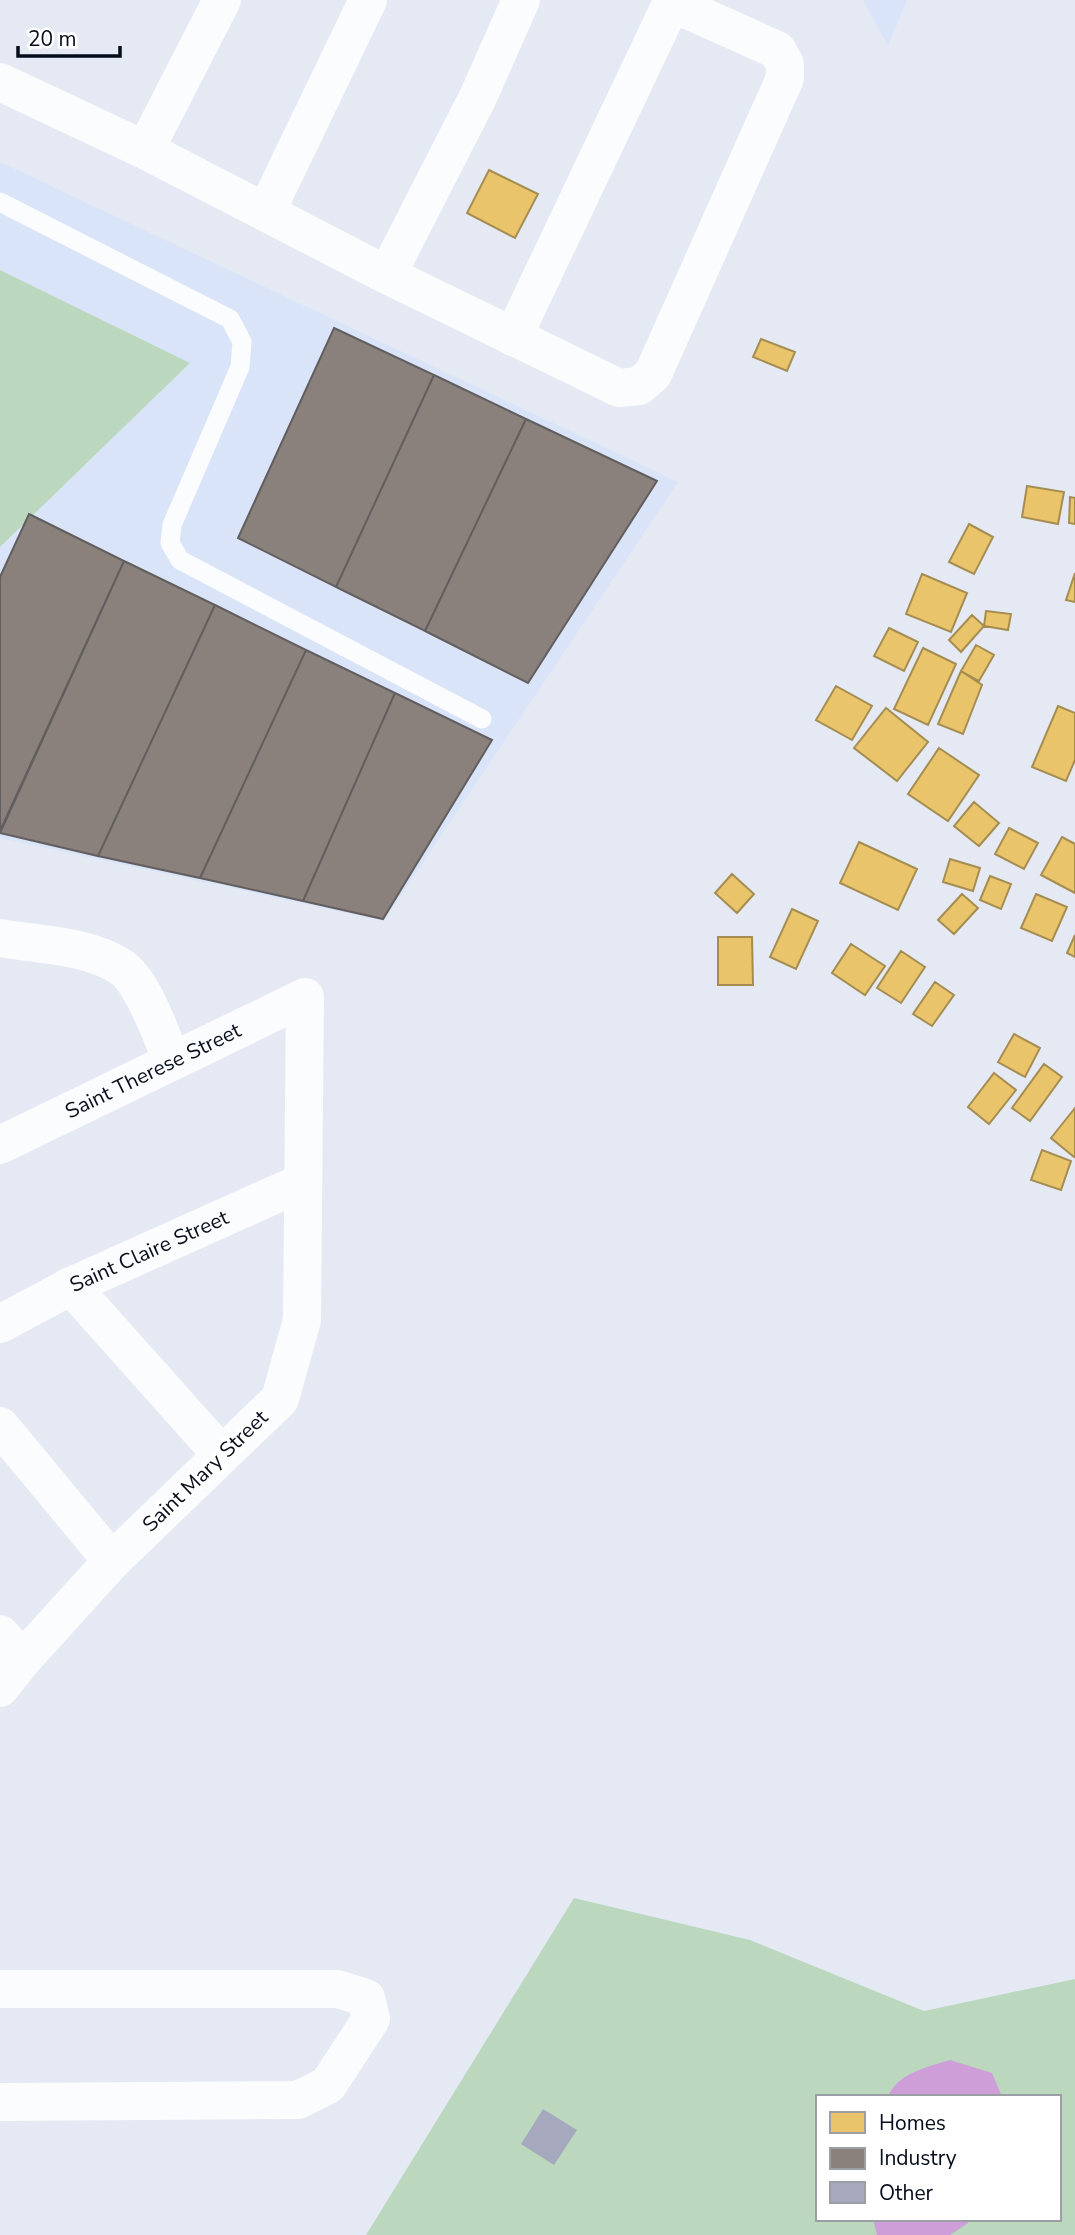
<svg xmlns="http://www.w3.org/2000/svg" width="1075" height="2235" viewBox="0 0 1075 2235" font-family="'Nunito Sans',sans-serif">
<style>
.built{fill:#d9e4f9}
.green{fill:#bbd8bf;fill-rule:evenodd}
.water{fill:#cd9ed7}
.homes{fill:#e9c46a;stroke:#a58d52;stroke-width:2}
.industry{fill:#8a817c;stroke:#625e5f;stroke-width:2}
.building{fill:#a6a8bd}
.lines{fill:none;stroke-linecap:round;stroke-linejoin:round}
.lane{stroke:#fbfcfd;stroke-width:19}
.street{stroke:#fbfcfd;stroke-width:38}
.labels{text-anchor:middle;stroke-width:7;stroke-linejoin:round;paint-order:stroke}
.street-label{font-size:21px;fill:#050c1a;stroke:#fff}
</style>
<rect width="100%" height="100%" fill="#e4e9f3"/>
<path class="built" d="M 863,0 L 907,0 L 888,46 Z
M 0,162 L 678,482 L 384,921 L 0,838 L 0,547 L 190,363 L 0,270 Z"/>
<path class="green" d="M 0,270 L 190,363 L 0,547 Z
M 574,1898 L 750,1940 L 924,2011 L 1075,1979 L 1075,2235 L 366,2235 ZM 818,2097 L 1059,2097 L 1059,2219 L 818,2219 Z"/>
<path class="water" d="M 950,2060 L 992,2073 L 1002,2097 L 888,2097 C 897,2073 928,2067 950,2060 Z
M 873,2219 L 968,2219 L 968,2223 L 950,2235 L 877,2235 Z"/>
<path class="homes" d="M 489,170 L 538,194 L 515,238 L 467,213 Z
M 761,339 L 795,352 L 787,371 L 753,357 Z
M 1027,486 L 1064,492 L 1058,524 L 1022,517 Z
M 1070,497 L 1075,498 L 1075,524 L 1069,523 Z
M 969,524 L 993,537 L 974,574 L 949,562 Z
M 1075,573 L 1075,602 L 1066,600 Z
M 922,574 L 967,593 L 951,632 L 906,614 Z
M 986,611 L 1011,614 L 1008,630 L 984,626 Z
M 972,615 L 984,626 L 961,652 L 949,640 Z
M 889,628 L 918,642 L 904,671 L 874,656 Z
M 976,645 L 994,655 L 979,681 L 961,671 Z
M 923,648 L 956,664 L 928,725 L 894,709 Z
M 961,671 L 982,685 L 963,734 L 938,724 Z
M 836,686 L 872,706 L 852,740 L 816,720 Z
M 1058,706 L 1075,713 L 1075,760 L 1066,781 L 1032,767 Z
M 886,708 L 928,742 L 897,781 L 854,748 Z
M 939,748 L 979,775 L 948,821 L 908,794 Z
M 974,802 L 999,823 L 979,846 L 954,826 Z
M 1009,828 L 1038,843 L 1024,869 L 995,854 Z
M 1062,837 L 1075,844 L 1075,893 L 1041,875 Z
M 859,842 L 917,869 L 898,910 L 840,883 Z
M 950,859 L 980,868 L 973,891 L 943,882 Z
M 732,874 L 754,894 L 737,913 L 715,893 Z
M 990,876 L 1011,884 L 1001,909 L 980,900 Z
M 962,894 L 978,908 L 954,934 L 938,920 Z
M 1036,894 L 1067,907 L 1052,941 L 1021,928 Z
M 792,909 L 818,921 L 796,969 L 770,957 Z
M 1075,935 L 1075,957 L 1067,953 Z
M 718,937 L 752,937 L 753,985 L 718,985 Z
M 851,944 L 885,966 L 865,995 L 832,973 Z
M 901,951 L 925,967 L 901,1003 L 877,988 Z
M 935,982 L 954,995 L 932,1026 L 913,1014 Z
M 1014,1034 L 1040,1048 L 1025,1077 L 998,1062 Z
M 1044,1064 L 1062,1077 L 1030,1121 L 1012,1108 Z
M 994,1073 L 1016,1090 L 989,1124 L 968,1107 Z
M 1075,1108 L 1075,1155 L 1074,1157 L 1051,1138 Z
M 1042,1150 L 1071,1161 L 1061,1190 L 1031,1180 Z"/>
<path class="industry" d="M 334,328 L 434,375 L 336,587 L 238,538 Z
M 434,375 L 526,419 L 425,631 L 336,587 Z
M 526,419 L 657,481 L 528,683 L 425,631 Z
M 29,514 L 124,561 L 0,831 L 0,577 Z
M 124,561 L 215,605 L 98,856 L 0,833 Z
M 215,605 L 306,650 L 200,878 L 98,856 Z
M 306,650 L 395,693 L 303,901 L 200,878 Z
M 395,693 L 492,740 L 383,919 L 303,901 Z"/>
<path class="building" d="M 543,2109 L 577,2130 L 554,2165 L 521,2144 Z"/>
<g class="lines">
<path class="lane" d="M 0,202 L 230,319 L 242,342 L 240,367 L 172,525 L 170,543 L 180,560 L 482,719"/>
<g class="street">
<path d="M 0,82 L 145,150 L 387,275 L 619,388 L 639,386 L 653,374 L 785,78 L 785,64 L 777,50 L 672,3"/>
<path d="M 145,150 L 222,0"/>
<path d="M 266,212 L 368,0"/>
<path d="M 387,275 L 478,97 L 521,0"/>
<path d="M 513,337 L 673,0"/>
<path d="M 0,938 C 39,945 87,945 121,967 C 143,981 162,1037 172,1061"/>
<path id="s1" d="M 0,1145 L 305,997 L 302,1320 L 280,1399 L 112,1561 L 23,1659 L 0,1688"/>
<path d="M 71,1286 L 221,1454"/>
<path id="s2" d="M 0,1324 L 71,1286 L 301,1183"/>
<path d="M 0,1426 L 112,1561"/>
<path d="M 0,1634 L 23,1659"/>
<path d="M 0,1989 L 338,1989 L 366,1998 L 371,2019 L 328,2085 L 298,2100 L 0,2102"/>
</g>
</g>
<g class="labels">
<g class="street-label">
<text dy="7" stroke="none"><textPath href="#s1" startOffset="170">Saint Therese Street</textPath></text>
<text dy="7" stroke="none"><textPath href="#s2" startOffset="166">Saint Claire Street</textPath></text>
<text transform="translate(205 1471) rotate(-44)" y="7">Saint Mary Street</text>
</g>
</g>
<rect x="816" y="2095" width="245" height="126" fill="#ffffff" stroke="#9b9ea3" stroke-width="2"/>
<rect x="830" y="2112" width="35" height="21" fill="#e9c46a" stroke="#9b9ea3" stroke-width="2"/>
<text x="879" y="2130" font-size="21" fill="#050c1a">Homes</text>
<rect x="830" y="2148" width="35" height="21" fill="#8a817c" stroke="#9b9ea3" stroke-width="2"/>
<text x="879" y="2165" font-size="21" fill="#050c1a">Industry</text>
<rect x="830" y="2182" width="35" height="21" fill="#a6a8bd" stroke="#9b9ea3" stroke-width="2"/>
<text x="879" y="2200" font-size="21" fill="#050c1a">Other</text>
<path d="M18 46v10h102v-10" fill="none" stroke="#050c1a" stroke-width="3.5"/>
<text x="28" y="46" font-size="21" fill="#050c1a" stroke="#ffffff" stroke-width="5" paint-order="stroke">20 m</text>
</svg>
